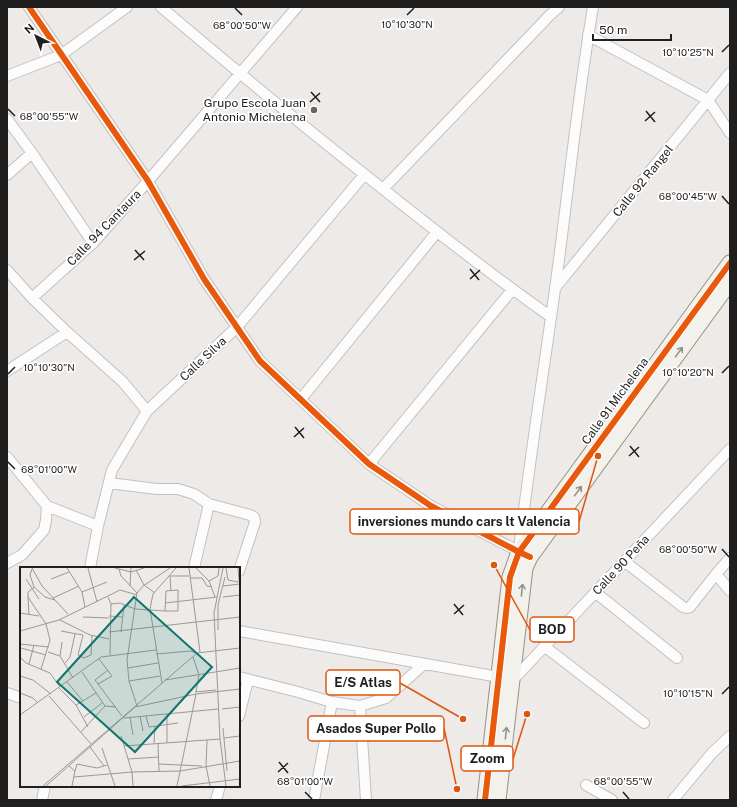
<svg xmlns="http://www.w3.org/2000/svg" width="737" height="807" viewBox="0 0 737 807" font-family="'Public Sans',sans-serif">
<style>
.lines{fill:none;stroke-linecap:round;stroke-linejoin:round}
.street-casing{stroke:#c3c1c0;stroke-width:12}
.secondary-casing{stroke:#979380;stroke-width:17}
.street{stroke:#fcfcfc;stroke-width:10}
.secondary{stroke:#f3f1eb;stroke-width:15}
.cycleway-casing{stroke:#fff;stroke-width:8}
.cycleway{stroke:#e8590c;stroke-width:6}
.oneway{stroke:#94928f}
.ticks{fill:none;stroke:#1f1f1f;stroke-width:1.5}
.poi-dot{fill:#676665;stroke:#fff;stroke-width:1.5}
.labels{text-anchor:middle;stroke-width:3.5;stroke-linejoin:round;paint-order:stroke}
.poi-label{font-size:12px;fill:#1f1f1f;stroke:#fff;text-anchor:end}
.street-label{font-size:12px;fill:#1f1f1f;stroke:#fff}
.inset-road{fill:none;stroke:#9b9998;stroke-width:1}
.view{fill:#0f766e;fill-opacity:0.15;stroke:#0f766e;stroke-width:2}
.inset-edge{fill:none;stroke:#1f1f1f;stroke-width:2}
.ticks-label{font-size:10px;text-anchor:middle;fill:#1f1f1f;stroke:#fff;stroke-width:3.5;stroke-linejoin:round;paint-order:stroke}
.leader{fill:none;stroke:#de560d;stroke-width:1.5}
.callout-dot{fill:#de560d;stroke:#fff;stroke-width:1.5}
.callout{fill:#fff;stroke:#de560d;stroke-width:1.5}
.callout-label{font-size:13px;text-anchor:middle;font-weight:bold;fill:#1f1f1f}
</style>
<rect width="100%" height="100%" fill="#edeae8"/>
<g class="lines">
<defs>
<path id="street" d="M 29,7 L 148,181 L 204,279 L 260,361 L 369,464 L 431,506 L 524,554
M 161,7 C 234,69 308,130 383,189 C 438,233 493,276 551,317
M 588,35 L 708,100 L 730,133
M 7,76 L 61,55 L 127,7
M 7,119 L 32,153 L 93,243
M 7,175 L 32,153
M 383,189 L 550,15 L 559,7
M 7,270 L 32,298 L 67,332 L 123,382 L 147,411
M 555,288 L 730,73
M 32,298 L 93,243 L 148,181 L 297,7
M 7,371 L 67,332
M 301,399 L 437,232
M 7,457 L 47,506 L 46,520 L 44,530 L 22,555 L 7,563
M 369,464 L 512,290
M 109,483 L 157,489 L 178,489 L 194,494 L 209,504 L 250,515 L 254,517 L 255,522 L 239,571
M 47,506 L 98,526
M 519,550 C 529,463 543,376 555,289 C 568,195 577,101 593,7
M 624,561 L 683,607 L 687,608 L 690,607 L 716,574 L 730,558
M 90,568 L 98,526 L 112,470 L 147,411 L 237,327 L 364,175
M 194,568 L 209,504
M 716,574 L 730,591
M 595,592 L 677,658
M 239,631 L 499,677
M 544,646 L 644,723
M 239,677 L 298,692 L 332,702 L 360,706 L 386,698 L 424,664
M 512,681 L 730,449
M 7,693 L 21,698
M 360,706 L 366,800
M 239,716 L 248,680
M 586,785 L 612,800
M 42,800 L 45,786
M 216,800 L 220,786
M 314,800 L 332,702
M 673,800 L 712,753 L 730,736"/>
<path id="secondary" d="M 485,800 L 510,577 L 519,552 L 730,263
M 498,800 L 525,568 L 530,557 L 730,282"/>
</defs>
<use href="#street" class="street-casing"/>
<use href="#secondary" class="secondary-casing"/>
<use href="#street" class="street"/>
<use href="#secondary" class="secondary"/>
<defs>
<path id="cycleway" d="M 29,7 L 148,181 L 204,279 L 260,361 L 369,464 L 431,506 L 519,552 L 530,557
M 485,800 L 510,577 L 519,552 L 730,263"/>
</defs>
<use href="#cycleway" class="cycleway-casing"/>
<use href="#cycleway" class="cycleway"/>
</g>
<defs><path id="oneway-shaft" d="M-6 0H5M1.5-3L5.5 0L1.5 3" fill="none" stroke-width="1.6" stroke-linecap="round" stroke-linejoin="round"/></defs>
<g class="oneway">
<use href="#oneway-shaft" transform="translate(679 352) rotate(-54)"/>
<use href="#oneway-shaft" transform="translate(578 491) rotate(-54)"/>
<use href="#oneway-shaft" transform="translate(522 590) rotate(-84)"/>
<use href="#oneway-shaft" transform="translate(506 733) rotate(-84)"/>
</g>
<path class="ticks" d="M 235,8 L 242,15M 407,15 L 414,8M 722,52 L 729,45M 311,92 L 320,102M 310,102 L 320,93M 8,109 L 15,116M 646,111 L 655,122M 645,121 L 655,112M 722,196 L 729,204M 135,250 L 144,260M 134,260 L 145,251M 470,269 L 479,280M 470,279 L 480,270M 722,373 L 729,366M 8,374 L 15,367M 295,427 L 304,438M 294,437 L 304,428M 630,446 L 639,457M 629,456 L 639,447M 8,462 L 15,469M 722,549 L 729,557M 454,604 L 463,615M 454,614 L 464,605M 722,694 L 729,687M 279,762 L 288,773M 278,772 L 288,763M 305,792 L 312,799M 623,792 L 629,799"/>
<circle class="poi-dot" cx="314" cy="110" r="4"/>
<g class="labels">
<g class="poi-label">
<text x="306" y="107">Grupo Escola Juan<tspan x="306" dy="14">Antonio Michelena</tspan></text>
</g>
<g class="street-label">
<text transform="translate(643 181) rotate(-51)" y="4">Calle 92 Rangel</text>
<text transform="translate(104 228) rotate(-46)" y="4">Calle 94 Cantaura</text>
<text transform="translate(203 359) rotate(-43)" y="4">Calle Silva</text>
<text transform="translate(615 401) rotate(-54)" y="4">Calle 91 Michelena</text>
<text transform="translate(621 565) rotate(-47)" y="4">Calle 90 Peña</text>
</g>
</g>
<g transform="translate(20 567)">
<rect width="220" height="220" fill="#edeae8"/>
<path class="inset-road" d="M 12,1 L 22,19 L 48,47M 47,1 L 62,25 L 65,40M 68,1 L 77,35M 95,1 L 111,5 L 124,1M 169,1 L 180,85M 176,1 L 189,14 L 198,9 L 199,1M 203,1 L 194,46 L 200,172 L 206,219M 206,1 L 208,13 L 218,15M 218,1 L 220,24M 12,2 L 10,8 L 14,20 L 25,30 L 35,33M 99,2 L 101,9 L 117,26M 116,3 L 124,18 L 135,26M 170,11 L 182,11 L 187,19 L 192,20M 6,12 L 19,32M 31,12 L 49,5M 189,14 L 195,30M 110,19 L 111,1M 203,19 L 220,17M 14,20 L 8,25 L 8,30 L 26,57 L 30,73 L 21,102M 151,24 L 150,9 L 169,9M 62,25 L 87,15M 8,30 L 9,48M 88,30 L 91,37 L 90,88M 203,30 L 220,28M 33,31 L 59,19M 145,36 L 197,30M 91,37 L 100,36 L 115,42 L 145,44 L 158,44 L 158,23 L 146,24 L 145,44M 0,46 L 19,49M 89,49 L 103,50M 63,50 L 89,51M 40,53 L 70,68 L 89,72M 198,63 L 198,38 L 205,10M 0,64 L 39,53 L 100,23 L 117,28M 41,64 L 63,68 L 58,88 L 64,91 L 71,88 L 72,69M 89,65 L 220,50M 101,65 L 104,38M 0,77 L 29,80M 1,81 L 26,88M 28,85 L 40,89 L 53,111M 136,87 L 170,84 L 177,86M 40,89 L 42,75M 0,90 L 6,96 L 30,106 L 40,120M 173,90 L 179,108 L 176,125M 45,96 L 50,90 L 55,67M 9,97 L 14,78M 108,101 L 138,96M 88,103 L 75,113 L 102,149M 62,105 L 85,139 L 96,140M 0,109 L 13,113 L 31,127M 145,113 L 220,101M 109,114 L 140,109M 47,115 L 63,134M 142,116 L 130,42 L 133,27 L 156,1M 78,117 L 92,109 L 79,92M 39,121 L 56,138 L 68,160M 175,125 L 196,123M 0,126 L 13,131 L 18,136M 29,129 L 71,177M 56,138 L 76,126M 117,139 L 109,114 L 107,93 L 117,26 L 123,19 L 150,1M 202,142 L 220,140M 0,148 L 81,90 L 136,83M 120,149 L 123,164M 126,149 L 129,160 L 158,156M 64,150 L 82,136M 110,150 L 113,168M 104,151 L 198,142M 203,161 L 207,204M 61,165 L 85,139M 101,169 L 112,205 L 113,219M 204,171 L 220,169M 187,173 L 186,199 L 190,219M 134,176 L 135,159M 138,176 L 139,204M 147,176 L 147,147M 104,179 L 200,172M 70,180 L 84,199M 82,181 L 95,219M 108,192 L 139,190M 139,197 L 182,199M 49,199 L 55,204 L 52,219M 55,204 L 57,197 L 77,201 L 87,198M 54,210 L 112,205 L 160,204 L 220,194M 23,219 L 177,86 L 220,81M 26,219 L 115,140 L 176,127 L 220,122M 157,219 L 176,127M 162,219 L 220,212"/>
<path class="view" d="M 114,30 L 192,100 L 115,185 L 37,115 Z"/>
<rect width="220" height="220" class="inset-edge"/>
</g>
<g class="ticks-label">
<text x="407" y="28">10°10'30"N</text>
<text x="242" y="29">68°00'50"W</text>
<text x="688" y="56">10°10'25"N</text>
<text x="49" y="120">68°00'55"W</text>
<text x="688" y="200">68°00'45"W</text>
<text x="49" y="371">10°10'30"N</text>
<text x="688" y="376">10°10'20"N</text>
<text x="49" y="473">68°01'00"W</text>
<text x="688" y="553">68°00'50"W</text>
<text x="688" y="697">10°10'15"N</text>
<text x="305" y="785">68°01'00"W</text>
<text x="623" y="785">68°00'55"W</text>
</g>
<path class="leader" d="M598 456L579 522M494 565L530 630M463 719L400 683M457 789L444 728M527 714L513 759"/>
<g class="callout-dot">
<circle cx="598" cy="456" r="4"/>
<circle cx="494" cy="565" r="4"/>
<circle cx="463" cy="719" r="4"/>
<circle cx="457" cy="789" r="4"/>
<circle cx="527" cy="714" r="4"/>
</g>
<g class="callout">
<rect x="350" y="509" width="229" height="25" rx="4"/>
<rect x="530" y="617" width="44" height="25" rx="4"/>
<rect x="326" y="670" width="74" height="25" rx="4"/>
<rect x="308" y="716" width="136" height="25" rx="4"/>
<rect x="461" y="746" width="52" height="25" rx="4"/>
</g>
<g class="callout-label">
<text x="464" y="526">inversiones mundo cars lt Valencia</text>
<text x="552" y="634">BOD</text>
<text x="363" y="687">E/S Atlas</text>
<text x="376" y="733">Asados Super Pollo</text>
<text x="487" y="763">Zoom</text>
</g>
<rect width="737" height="807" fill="none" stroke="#1f1f1f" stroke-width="16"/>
<g transform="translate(36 36) rotate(318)" stroke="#ffffff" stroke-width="3" paint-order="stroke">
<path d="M0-3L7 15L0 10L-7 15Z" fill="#1f1f1f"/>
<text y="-6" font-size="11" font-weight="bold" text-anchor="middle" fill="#1f1f1f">N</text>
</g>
<path d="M593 34v6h78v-6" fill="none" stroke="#1f1f1f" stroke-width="2"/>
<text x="599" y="34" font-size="12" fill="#1f1f1f" stroke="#ffffff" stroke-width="3" paint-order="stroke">50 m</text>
</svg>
